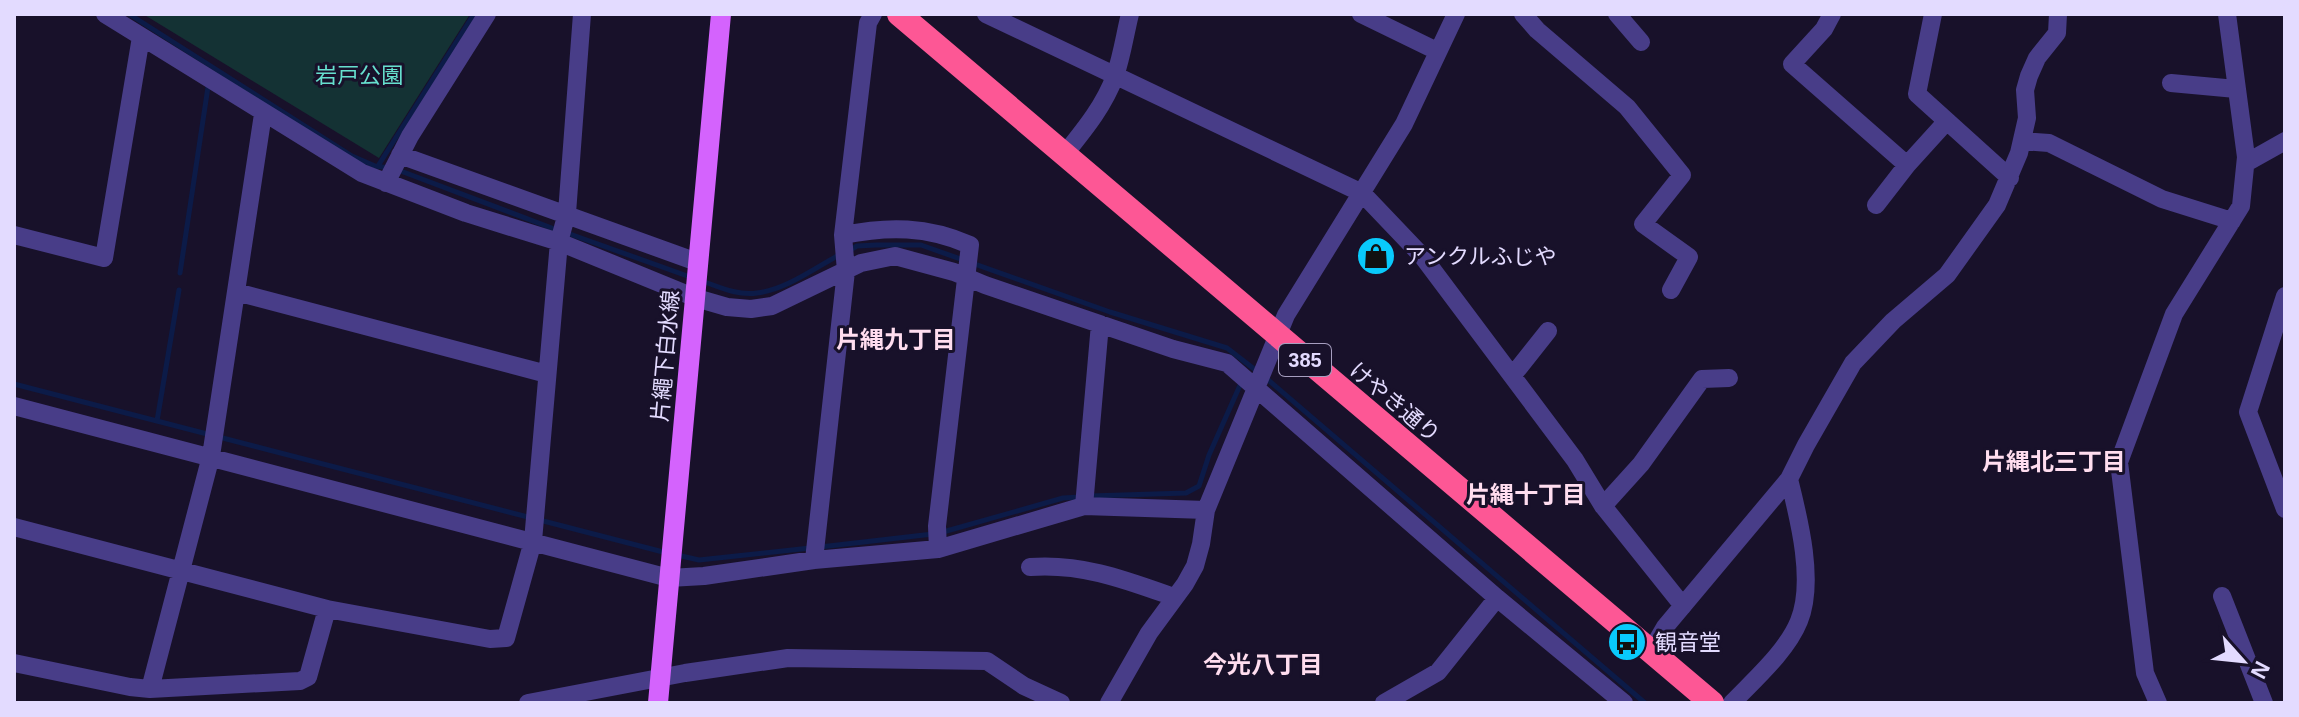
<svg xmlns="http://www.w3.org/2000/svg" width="2299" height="717" viewBox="0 0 2299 717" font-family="Helvetica,'Noto Sans JP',sans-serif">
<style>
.green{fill:#143234}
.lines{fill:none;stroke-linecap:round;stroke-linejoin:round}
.stream{stroke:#0c1b48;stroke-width:5}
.minor{stroke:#483d88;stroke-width:18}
.major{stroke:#d463fd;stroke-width:20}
.highway{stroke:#fd5795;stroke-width:24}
.labels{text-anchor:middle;stroke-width:6;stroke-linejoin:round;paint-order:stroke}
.shield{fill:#18112a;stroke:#a69ebf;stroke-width:2}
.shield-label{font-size:20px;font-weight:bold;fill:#e3dbff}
.park-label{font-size:22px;fill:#66dfce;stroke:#18112a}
.poi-label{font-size:22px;fill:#e3dbff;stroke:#18112a;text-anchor:start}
.street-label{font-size:22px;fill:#e3dbff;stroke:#18112a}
.neighbourhood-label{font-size:24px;font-weight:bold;fill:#ffddef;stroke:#18112a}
</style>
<rect width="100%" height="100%" fill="#18112a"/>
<path class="green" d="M 143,14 L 470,14 L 379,158 Z"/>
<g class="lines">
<path class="stream" d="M 129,14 L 352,156 L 375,166 L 389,168
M 378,166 L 474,14
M 398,170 L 557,230
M 567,233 L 693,278
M 850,250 L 857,246 L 876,245 L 921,245 L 1110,312 L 1227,348 L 1258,372
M 180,273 L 208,87
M 702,281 C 719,287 738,296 757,293 C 786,290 816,267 841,254
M 1266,378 L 1645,703
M 14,384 L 667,553
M 157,421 L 179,290
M 1090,496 L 1186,493 L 1199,486 L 1209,455 L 1241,383
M 943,532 L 1063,498 L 1080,497
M 820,547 L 933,534
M 677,555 L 699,560 L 810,548"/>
<path class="minor" d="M 105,14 L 362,173 L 466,213 L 559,242 L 696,298 L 727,307 L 751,309 L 772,306 L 861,263 L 895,256 L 954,272 L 985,285 L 1173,349 L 1227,363 L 1497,598 L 1624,703
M 986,14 L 1362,193 L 1423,257 L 1575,460 L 1603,506 L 1683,606
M 1361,14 L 1437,51
M 1523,14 L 1537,30 L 1627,107 L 1682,175 L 1643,224 L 1689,257 L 1671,290
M 1617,14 L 1641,42
M 1832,14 L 1824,29 L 1792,64 L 1907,165 L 1946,122
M 1933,14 L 1917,94 L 2010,178
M 2171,83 L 2236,89
M 263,114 L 211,456 L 150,689 L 300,681 L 308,677 L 327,609
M 2022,141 L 2049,143 L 2162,199 L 2232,221
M 400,155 L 697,262
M 1064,155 C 1084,130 1104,106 1115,76 C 1122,56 1125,34 1130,14
M 2246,163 L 2285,141
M 386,183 L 410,136 L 487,14
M 1876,205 L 1907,165
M 14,235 L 104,258 L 141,37
M 843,235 C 888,226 927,226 970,245 L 937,526 L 938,549
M 236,292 L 547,374
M 2285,296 L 2248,412 L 2285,509
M 1513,375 L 1548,331
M 14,406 L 669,578 L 704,576 L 814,560 L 938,549 L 1084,506 L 1206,510 L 1286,315 L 1404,124 L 1456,14
M 1084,506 L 1100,324
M 1603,506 L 1641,464 L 1702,379 L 1729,378
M 14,527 L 327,609 L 490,639 L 506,638 L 533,541 L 559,242 L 567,213 L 582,14
M 814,560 L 846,271 L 843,235 L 868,23 L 873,14
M 1030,567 C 1082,563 1126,580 1174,597
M 2222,596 L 2264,703
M 1651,651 L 1665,627 L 1789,479 L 1806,445 L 1853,363 L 1893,321 L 1947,275 L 1997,205 L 2019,153 L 2027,118 L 2025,90 L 2029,76 L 2037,58 L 2057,33 L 2058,14
M 14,663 L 130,687 L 150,689
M 528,703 L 685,673 L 788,658 L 987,661 L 1024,686 L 1061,703
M 1109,703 L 1149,633 L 1185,584 L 1195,566 L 1201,544 L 1206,510
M 1384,703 L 1438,672 L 1497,598
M 1732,703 C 1755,679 1787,651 1799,621 C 1815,582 1799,519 1789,479
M 2158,703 L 2145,673 L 2119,462 L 2174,314 L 2241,206 L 2246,157 L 2227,14"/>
<path class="major" d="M 658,703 L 721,14"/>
<path class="highway" d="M 899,14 L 1712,703"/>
</g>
<defs>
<symbol id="shop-disc" viewBox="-11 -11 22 22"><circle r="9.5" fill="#09cafc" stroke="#18112a"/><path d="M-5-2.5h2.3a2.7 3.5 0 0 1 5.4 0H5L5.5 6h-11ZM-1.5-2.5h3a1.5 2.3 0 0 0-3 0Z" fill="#111"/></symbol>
<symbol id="bus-disc" viewBox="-11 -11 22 22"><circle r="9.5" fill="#09cafc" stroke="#18112a"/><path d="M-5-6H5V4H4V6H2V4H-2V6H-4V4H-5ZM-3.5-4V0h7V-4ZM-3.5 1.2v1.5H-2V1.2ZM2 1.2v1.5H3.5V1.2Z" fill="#111"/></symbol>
</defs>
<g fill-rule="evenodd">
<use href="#shop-disc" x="1354" y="234" width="44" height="44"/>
<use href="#bus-disc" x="1605" y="620" width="44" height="44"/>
</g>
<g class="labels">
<rect class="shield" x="1279" y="344" width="52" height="32" rx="6"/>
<g class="shield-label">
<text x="1305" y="367">385</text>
</g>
<g class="park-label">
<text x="359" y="83">岩戸公園</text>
</g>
<g class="poi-label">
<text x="1404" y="264">アンクルふじや</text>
<text x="1655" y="650">観音堂</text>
</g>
<g class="street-label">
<text transform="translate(665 356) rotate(-85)" y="8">片繩下白水線</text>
<text transform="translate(1395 402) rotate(40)" y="8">けやき通り</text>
</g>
<g class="neighbourhood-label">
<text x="896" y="348">片縄九丁目</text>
<text x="2054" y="470">片縄北三丁目</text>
<text x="1526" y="503">片縄十丁目</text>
<text x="1263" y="673">今光八丁目</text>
</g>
</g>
<rect width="2299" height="717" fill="none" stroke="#e3dbff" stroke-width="32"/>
<g transform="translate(2243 661) rotate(117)" stroke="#18112a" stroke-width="6" paint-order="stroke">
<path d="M0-6L14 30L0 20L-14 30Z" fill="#e3dbff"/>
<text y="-12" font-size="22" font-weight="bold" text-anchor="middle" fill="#e3dbff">N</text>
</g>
</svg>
